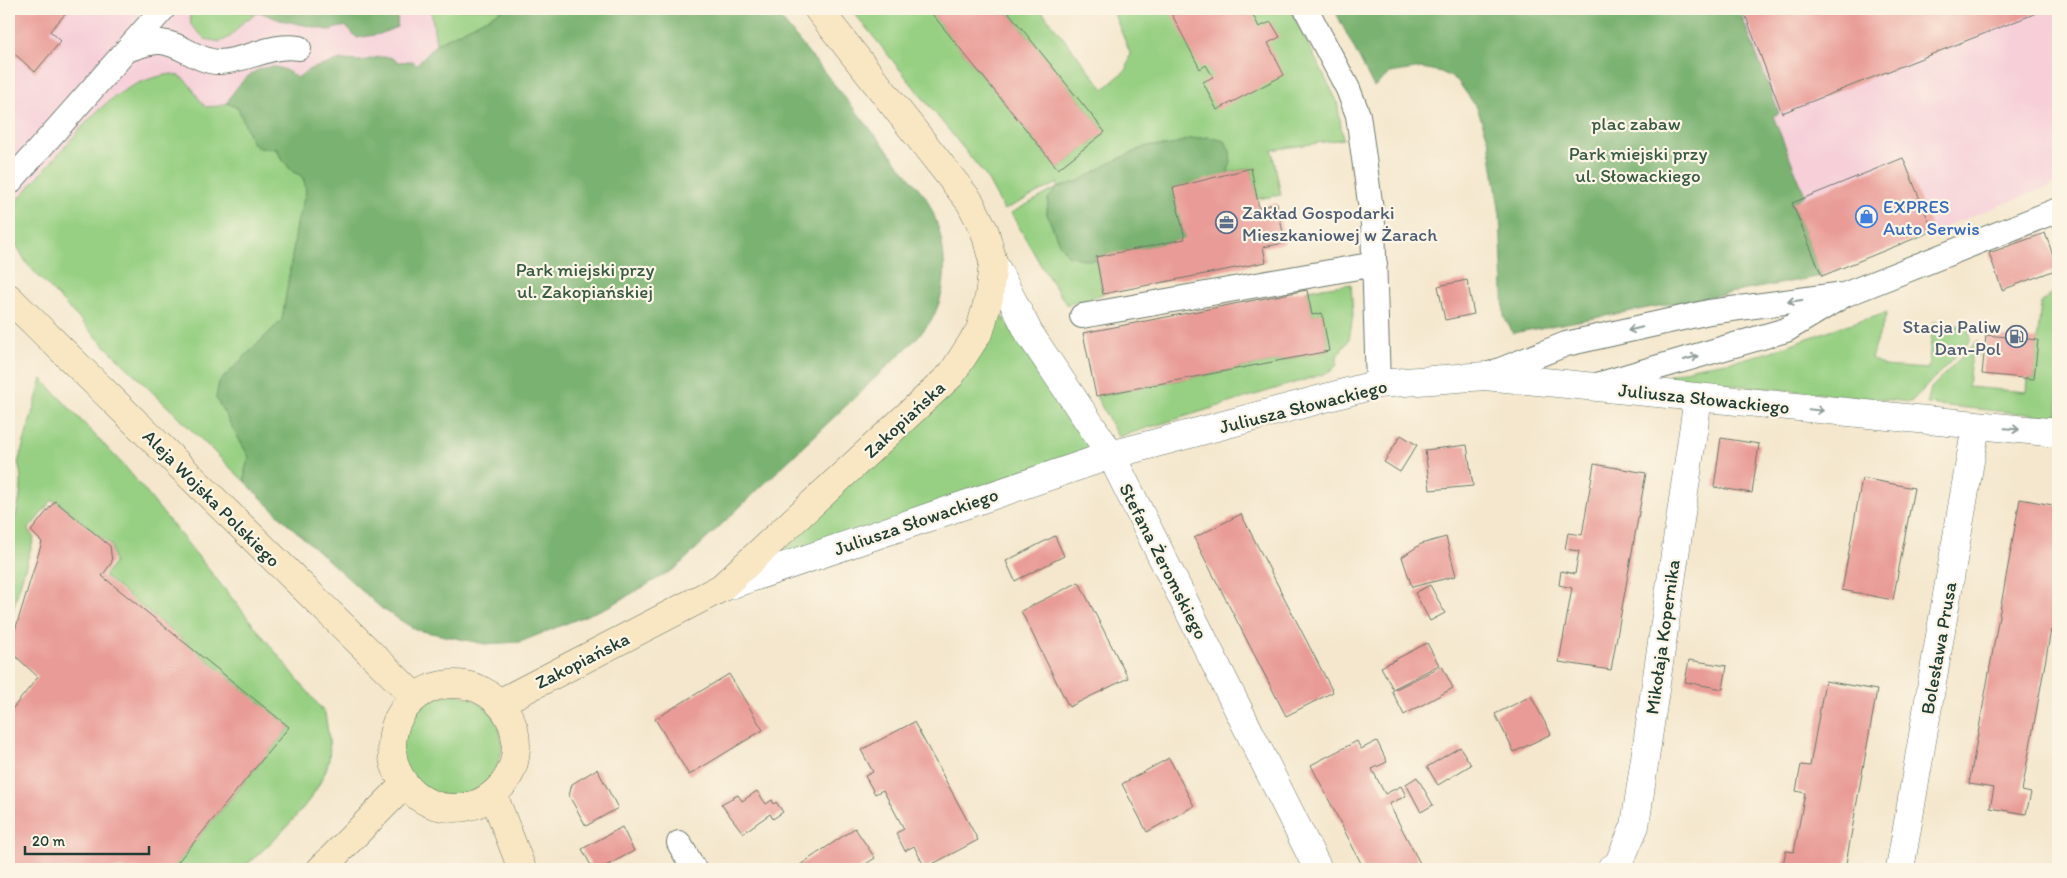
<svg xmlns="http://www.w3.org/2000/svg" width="2067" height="878" viewBox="0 0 2067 878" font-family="Itim,sans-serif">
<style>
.built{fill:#f6cfd9}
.green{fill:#98d083;stroke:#5c865c}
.forest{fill:#7ab271;stroke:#4c7852}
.building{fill:#e99c97}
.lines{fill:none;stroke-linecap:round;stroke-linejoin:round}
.lane-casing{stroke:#6a786a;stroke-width:26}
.street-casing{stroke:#6a786a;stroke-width:29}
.secondary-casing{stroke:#6a786a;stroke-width:29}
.lane{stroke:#fff;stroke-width:24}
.street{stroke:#fff;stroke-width:28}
.secondary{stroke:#f9e7c3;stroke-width:28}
.oneway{stroke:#8f9e9a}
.labels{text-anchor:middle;stroke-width:4.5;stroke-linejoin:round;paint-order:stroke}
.park-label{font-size:19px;fill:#375a44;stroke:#fcf5e5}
.shop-label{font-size:19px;fill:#366cbe;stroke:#fcf5e5;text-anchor:start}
.service-label{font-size:19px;fill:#4e5e75;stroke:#fcf5e5;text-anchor:start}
.street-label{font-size:19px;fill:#1f3d34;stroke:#fcf5e5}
</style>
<rect width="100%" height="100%" fill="#fcf5e5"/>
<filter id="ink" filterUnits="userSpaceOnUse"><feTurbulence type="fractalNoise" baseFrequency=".02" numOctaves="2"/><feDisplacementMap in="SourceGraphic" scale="10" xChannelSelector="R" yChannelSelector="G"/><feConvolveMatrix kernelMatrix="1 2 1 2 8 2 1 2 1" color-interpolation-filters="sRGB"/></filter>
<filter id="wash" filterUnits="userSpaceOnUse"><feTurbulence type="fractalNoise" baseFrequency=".0096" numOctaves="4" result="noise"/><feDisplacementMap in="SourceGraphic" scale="20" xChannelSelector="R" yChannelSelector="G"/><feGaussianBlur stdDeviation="1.12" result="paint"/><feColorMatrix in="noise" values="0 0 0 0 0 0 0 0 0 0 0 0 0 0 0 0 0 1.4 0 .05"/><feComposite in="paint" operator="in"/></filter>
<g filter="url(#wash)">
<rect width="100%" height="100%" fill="#f4e7cd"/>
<path class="built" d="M 9,9 L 431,9 L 436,44 L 299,186 L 9,215 Z
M 1739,9 L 2058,9 L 2058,183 L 1933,231 L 1903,158 L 1792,203 L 1805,194 L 1773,116 L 1779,113 Z"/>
<path class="green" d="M 189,9 L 228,9 L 228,11 L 259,12 L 243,22 L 230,37 L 220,42 L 205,39 L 191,25 Z
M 431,9 L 505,9 L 436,44 Z
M 851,9 L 928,9 L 1058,169 L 1105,132 L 1006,9 L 1040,9 L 1104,89 L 1127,69 L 1130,53 L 1112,9 L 1290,9 L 1337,101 L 1343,139 L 1272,150 L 1281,195 L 1257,199 L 1251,168 L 1226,173 C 1231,161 1231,153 1225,141 L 1189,139 L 1168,146 L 1147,146 L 1110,163 L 1079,181 L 1057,188 L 1048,199 L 1047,214 L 1059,243 L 1096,259 L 1103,294 L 1067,305 L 1043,269 L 1011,213 L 1057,188 L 1058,183 L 1004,210 L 985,175 Z
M 172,74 C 190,76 194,96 206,107 L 219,106 L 227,103 L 238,108 L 253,144 L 259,148 L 277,149 L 281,158 L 293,172 L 301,175 L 305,183 L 306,192 L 298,219 L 282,320 L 219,382 L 216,398 L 249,457 L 245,470 L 245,482 L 101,342 L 27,264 L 9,232 L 9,210 C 26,190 44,170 62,150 C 94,113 120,81 172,74 Z
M 1351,284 L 1353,316 L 1349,340 L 1337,356 L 1337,365 L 1330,372 L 1118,437 L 1096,396 L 1329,351 L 1322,314 L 1312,315 L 1307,290 Z
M 2058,289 L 2058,417 L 1927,404 L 1931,388 L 1978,340 L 1978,356 L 1971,356 L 1968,387 L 2027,392 L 2028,379 L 2034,379 L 2041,302 Z
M 996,307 L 1095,455 L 753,571 Z
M 1887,313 L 1871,358 L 1884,366 L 1928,369 L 1933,322 L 1970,327 L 1970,341 L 1911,402 L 1670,379 L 1669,375 L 1696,367 L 1739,360 L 1769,352 L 1842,326 Z
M 42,379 L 128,470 L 325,713 C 327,729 333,751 327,767 C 314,805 271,843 242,869 L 172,869 L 290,727 L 104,576 L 114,563 L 111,545 L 56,501 L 52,500 L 28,530 L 34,538 L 9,622 C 9,598 7,574 9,551 C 11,521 28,492 18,463 Z
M400 745a51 51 0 1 1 102 0a51 51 0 1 1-102 0Z"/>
<path class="forest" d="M 228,9 L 398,9 L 397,27 L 380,34 L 357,38 L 345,26 L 329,30 L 280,20 L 259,12 L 228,11 Z
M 505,9 L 773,9 L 925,196 C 945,232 954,285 930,322 C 926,328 920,334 915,340 L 676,568 L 610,606 L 520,642 L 485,644 L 416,630 L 381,608 L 287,523 L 245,482 L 245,470 L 249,457 L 216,398 L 219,382 L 282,320 L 298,219 L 306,192 L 304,180 L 300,175 L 293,172 L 281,158 L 277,149 L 259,148 L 253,144 L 238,108 L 227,103 C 236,85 257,61 280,68 C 287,70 292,74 297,78 L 310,69 L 341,60 L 362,61 L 379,57 L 390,57 L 398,62 L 413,61 L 416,65 L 436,44 Z
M 1334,9 L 1739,9 L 1779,113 L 1773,116 L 1805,195 L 1792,203 L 1822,276 L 1513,333 L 1504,317 L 1500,215 L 1489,141 L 1477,108 L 1457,80 L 1441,72 L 1422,68 L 1390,73 L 1374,87 Z
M 1208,137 L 1225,141 L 1230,151 L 1231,162 L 1221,193 L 1181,224 L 1185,239 L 1126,251 L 1109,260 L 1084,260 L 1068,255 L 1059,243 L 1047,214 L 1048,199 L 1057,188 L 1079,181 L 1110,163 L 1147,146 L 1168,146 L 1189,139 Z"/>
<g id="blocks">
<path class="building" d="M 9,9 L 70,9 L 50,31 L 61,41 L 35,72 L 9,49 Z
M 928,9 L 1006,9 L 1105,132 L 1058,169 Z
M 1169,9 L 1250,9 L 1259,27 L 1271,22 L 1280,37 L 1268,43 L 1284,75 L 1217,110 L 1203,82 L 1213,77 L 1206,65 L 1200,69 Z
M 1743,9 L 2047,9 L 1782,113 Z
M 1903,158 L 1933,231 L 1822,276 L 1792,203 Z
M 1251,168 L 1259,208 L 1277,203 L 1285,243 L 1263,247 L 1266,262 L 1103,294 L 1096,257 L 1185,239 L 1173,188 Z
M 2045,233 L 2058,269 L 2002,290 L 1989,253 Z
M 1467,280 L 1474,314 L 1445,320 L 1438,286 Z
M 1307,290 L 1312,315 L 1322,313 L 1329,351 L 1096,396 L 1083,333 Z
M 1986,335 L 2038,340 L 2034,379 L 1982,374 Z
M 1401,435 L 1417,445 L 1400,472 L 1384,462 Z
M 1721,438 L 1759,444 L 1752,493 L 1714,487 Z
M 1467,445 L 1473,486 L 1430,490 L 1425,450 Z
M 1594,464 L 1646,473 L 1611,670 L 1559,662 L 1572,588 L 1559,585 L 1561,571 L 1575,574 L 1579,551 L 1565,549 L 1568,533 L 1582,535 Z
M 1862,478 L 1914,488 L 1893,600 L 1842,590 Z
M 2020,499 L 2058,506 L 2058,632 L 2051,630 L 2022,791 L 2031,793 L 2026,814 L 1990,808 L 1994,788 L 1969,784 Z
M 55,501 L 110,546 L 112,562 L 102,576 L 289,727 L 172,869 L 9,869 L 9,713 L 38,677 L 9,650 L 42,542 L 31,531 Z
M 1241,514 L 1333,692 L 1286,716 L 1194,538 Z
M 1055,536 L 1064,556 L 1015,581 L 1006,561 Z
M 1446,537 L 1456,576 L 1412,587 L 1402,557 L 1421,544 Z
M 1079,582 L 1128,678 L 1069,707 L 1021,611 Z
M 1430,585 L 1445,613 L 1430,621 L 1415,593 Z
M 1427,643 L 1439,665 L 1393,689 L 1381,667 Z
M 1689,660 L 1727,666 L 1723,689 L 1685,682 Z
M 1442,666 L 1453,688 L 1404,715 L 1392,691 Z
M 729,674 L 763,730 L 689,775 L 655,719 Z
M 1825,681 L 1877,690 L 1845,869 L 1782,869 L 1786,851 L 1794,852 L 1805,793 L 1796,791 L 1801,765 L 1810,766 Z
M 1531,696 L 1551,734 L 1514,752 L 1495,714 Z
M 914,722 L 978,840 L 925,868 L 914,846 L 905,851 L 896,833 L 904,829 L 883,790 L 875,794 L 865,776 L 873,772 L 861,750 Z
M 1357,741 L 1361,749 L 1377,741 L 1387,762 L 1372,769 L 1385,794 L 1401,786 L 1406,796 L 1389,804 L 1423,869 L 1364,869 L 1311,765 Z
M 1460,747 L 1471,765 L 1438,785 L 1427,767 Z
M 1169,758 L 1194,806 L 1147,832 L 1122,784 Z
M 597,769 L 618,808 L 586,826 L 569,796 L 572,784 Z
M 1417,777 L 1433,805 L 1421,812 L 1406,784 Z
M 757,791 L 766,804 L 772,800 L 774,804 L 776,802 L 783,812 L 773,819 L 770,814 L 743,833 L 721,804 L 738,795 L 742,801 Z
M 622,827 L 634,851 L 600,869 L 593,869 L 582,849 Z
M 855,828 L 875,858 L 858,869 L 794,869 Z"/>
</g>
</g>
<g filter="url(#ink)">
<use href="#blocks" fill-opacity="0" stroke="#6a786a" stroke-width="1"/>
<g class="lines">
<defs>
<path id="lane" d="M 1306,9 L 1348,89 L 1358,115 L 1373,224 L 1378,384
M 127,50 C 138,46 150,41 161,42 C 182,44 198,62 219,62 C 247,61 272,43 299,48
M 9,183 L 163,9
M 1082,316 L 1375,264
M 1485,376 L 1566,344 L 1709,312 L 1837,295
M 1597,385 L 1786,330 L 1844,295 L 2058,210
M 679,843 L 694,869"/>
<path id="street" d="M 993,262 L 1029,333 L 1111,455 L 1318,869
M 721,588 L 1111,455 L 1378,384 L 1485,376 L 2058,433
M 1611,869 L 1618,865 L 1635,826 L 1698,398
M 1900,869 L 1976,426"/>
<path id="secondary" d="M 9,298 L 415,697
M392 746a62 62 0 1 1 124 0a62 62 0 1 1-124 0Z
M 499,703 L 721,588 L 951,375 L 980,330 L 989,297 L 993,262 L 985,232 L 970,202 L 818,9
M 493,794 L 522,869
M 321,869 L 405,784"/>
</defs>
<use href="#lane" class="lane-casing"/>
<use href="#street" class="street-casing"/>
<use href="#secondary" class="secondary-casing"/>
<use href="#lane" class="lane"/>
<use href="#street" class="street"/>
<use href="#secondary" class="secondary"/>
</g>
<defs><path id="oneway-shaft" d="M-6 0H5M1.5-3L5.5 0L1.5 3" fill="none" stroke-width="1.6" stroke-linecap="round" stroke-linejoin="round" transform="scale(1.25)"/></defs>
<g class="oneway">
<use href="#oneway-shaft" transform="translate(1795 301) rotate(173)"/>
<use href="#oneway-shaft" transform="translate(1635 329) rotate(167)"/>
<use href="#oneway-shaft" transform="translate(1691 358) rotate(-16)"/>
<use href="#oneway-shaft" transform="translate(1816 410) rotate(6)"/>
<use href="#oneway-shaft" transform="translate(2012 429) rotate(5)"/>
</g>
</g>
<defs>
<symbol id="shop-ring" viewBox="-11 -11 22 22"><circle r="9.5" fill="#fcf5e5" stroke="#3f7fe0" stroke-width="1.5"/><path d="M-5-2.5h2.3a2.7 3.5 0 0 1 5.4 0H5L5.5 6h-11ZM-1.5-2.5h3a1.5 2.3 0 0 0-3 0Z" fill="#3f7fe0"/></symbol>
<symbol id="office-ring" viewBox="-11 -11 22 22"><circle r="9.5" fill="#fcf5e5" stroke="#5c6f8a" stroke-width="1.5"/><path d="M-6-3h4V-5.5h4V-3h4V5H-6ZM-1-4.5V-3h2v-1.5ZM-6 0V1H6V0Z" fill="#5c6f8a"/></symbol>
<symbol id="fuel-ring" viewBox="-11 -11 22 22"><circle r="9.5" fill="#fcf5e5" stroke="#5c6f8a" stroke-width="1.5"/><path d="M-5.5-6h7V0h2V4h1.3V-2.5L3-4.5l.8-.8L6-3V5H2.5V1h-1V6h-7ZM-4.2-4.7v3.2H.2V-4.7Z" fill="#5c6f8a"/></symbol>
</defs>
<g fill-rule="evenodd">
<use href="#shop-ring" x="1854" y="204" width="25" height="25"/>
<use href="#office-ring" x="1214" y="210" width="25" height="25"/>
<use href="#fuel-ring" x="2004" y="324" width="25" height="25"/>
</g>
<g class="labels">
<g class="park-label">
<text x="1636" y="130">plac zabaw</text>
<text x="1638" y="160">Park miejski przy<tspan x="1638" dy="22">ul. Słowackiego</tspan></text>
<text x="585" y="276">Park miejski przy<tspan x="585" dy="22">ul. Zakopiańskiej</tspan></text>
</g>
<g class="shop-label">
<text x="1883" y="213">EXPRES<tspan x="1883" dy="22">Auto Serwis</tspan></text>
</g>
<g class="service-label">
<text x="1242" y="219">Zakład Gospodarki<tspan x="1242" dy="22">Mieszkaniowej w Żarach</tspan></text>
<text x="2001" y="333" text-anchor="end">Stacja Paliw<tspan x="2001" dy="22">Dan-Pol</tspan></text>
</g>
<g class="street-label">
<text transform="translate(1704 398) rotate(6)" y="7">Juliusza Słowackiego</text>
<text transform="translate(1303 406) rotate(-14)" y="7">Juliusza Słowackiego</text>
<text transform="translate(904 419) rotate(-43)" y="7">Zakopiańska</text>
<text transform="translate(212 498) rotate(45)" y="7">Aleja Wojska Polskiego</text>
<text transform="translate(916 521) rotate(-19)" y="7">Juliusza Słowackiego</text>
<text transform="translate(1164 561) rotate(63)" y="7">Stefana Żeromskiego</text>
<text transform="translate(1662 637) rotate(-82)" y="7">Mikołaja Kopernika</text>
<text transform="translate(1938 648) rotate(-80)" y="7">Bolesława Prusa</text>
<text transform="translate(582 660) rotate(-27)" y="7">Zakopiańska</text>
</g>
</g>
<rect width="2067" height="878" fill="none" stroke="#fcf5e5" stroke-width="30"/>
<path d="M25 846v8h124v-8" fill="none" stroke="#1f3d34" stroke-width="2.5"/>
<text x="32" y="846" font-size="15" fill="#1f3d34" stroke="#fcf5e5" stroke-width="4" paint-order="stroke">20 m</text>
</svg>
